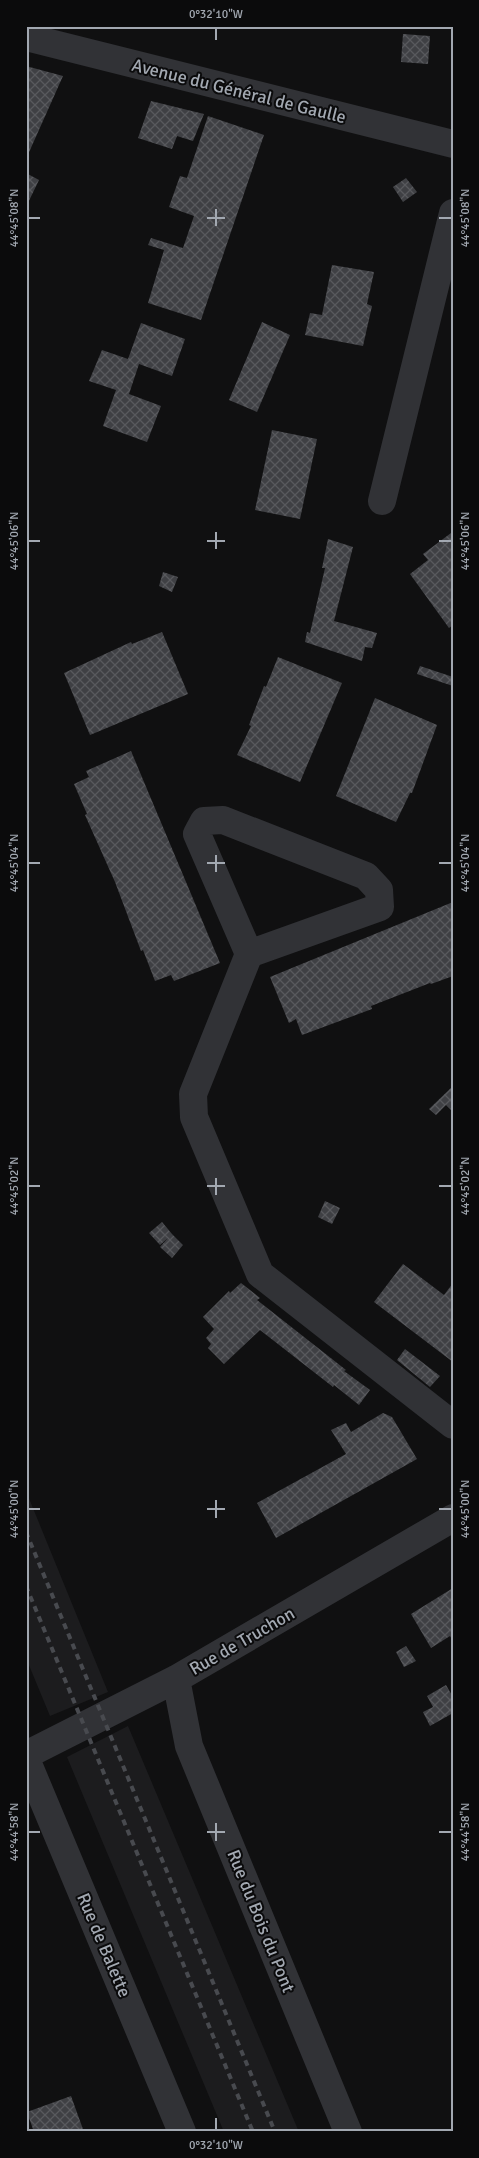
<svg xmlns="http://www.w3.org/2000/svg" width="479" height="2158" viewBox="0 0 479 2158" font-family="Signika,sans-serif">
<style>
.built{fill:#1c1c1e}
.building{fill:url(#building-cross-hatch)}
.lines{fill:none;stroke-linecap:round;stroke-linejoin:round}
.minor{stroke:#313236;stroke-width:28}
.tertiary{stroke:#313236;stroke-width:28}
.rail{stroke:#484a4f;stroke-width:4;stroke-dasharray:6 5;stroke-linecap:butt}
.ticks{fill:none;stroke:#a2a8b1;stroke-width:2}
.labels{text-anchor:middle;stroke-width:4;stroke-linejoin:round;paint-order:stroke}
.street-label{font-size:18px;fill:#a2a8b1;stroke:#0b0b0c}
.neatline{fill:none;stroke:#a2a8b1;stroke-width:2}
.ticks-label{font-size:12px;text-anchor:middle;fill:#a2a8b1}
</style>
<defs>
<pattern id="building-cross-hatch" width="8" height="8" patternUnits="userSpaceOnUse" patternTransform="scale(1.25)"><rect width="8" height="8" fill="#3f4044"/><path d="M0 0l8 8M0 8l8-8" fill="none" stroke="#58595d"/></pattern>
</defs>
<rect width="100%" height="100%" fill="#101011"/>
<path class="built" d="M 26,1491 L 108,1692 L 50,1716 L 26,1658 Z
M 128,1726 L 299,2132 L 224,2132 L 67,1757 Z"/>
<path class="building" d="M 403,34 L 430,36 L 428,64 L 401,62 Z
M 26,66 L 63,76 L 26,159 Z
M 151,101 L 204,114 L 193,141 L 177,136 L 172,149 L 138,138 Z
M 208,116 L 264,135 L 201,320 L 148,303 L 164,250 L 148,245 L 151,238 L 183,248 L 194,216 L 169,207 L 180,176 L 187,178 Z
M 26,173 L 39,180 L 26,207 Z
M 406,178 L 417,192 L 403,202 L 393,187 Z
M 332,265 L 374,272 L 367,304 L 372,306 L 363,346 L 305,335 L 310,313 L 322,315 Z
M 262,322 L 290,335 L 257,412 L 229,400 Z
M 141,323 L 185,339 L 172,376 L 139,364 L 129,394 L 161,406 L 147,442 L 103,426 L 116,390 L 89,381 L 102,350 L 128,359 Z
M 272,430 L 317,439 L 300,519 L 255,510 Z
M 451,533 L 453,536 L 453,625 L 449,628 L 410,574 L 428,560 L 423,554 Z
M 328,539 L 353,547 L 334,621 L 377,633 L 372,648 L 365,647 L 362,661 L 305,642 L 307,632 L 310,633 L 325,568 L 322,568 Z
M 163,572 L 178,577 L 172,592 L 159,586 Z
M 162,632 L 188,694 L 90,735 L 64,673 L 131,642 L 132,644 Z
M 278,657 L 342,683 L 300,782 L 237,755 L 251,726 L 249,725 L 264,686 L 266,687 Z
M 420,666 L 453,677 L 453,686 L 417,674 Z
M 375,698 L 437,725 L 412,793 L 410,793 L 396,822 L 336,796 Z
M 131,751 L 220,963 L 174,981 L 171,975 L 155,981 L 143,950 L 141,951 L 115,882 L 85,815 L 87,814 L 74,784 L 89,777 L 86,771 Z
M 453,902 L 453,976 L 431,984 L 430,983 L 371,1006 L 372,1009 L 302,1035 L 296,1019 L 289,1023 L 270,977 Z
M 453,1086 L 453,1109 L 452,1111 L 446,1105 L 436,1115 L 429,1109 Z
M 325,1201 L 340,1208 L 332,1224 L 318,1217 Z
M 162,1222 L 172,1234 L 183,1245 L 172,1258 L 160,1247 L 168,1238 L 160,1245 L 149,1233 Z
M 403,1264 L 444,1295 L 453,1283 L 453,1362 L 374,1302 Z
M 241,1283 L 260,1298 L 257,1300 L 346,1370 L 344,1371 L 370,1390 L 359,1405 L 334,1385 L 333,1387 L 260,1330 L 224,1364 L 208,1348 L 211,1344 L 206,1338 L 214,1329 L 203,1317 L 229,1291 L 230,1293 Z
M 405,1349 L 440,1376 L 430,1387 L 397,1360 Z
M 383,1413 L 392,1417 L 417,1459 L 276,1538 L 257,1503 L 346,1454 L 331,1430 L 346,1423 L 351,1432 Z
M 453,1588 L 453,1641 L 450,1636 L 431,1648 L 411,1614 Z
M 406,1646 L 416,1661 L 404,1667 L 396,1652 Z
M 446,1685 L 453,1697 L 453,1713 L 430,1726 L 423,1712 L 433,1707 L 427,1696 Z
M 71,2096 L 84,2132 L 34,2132 L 27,2112 Z"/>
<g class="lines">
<path class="minor" d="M 382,501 L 453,213
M 249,954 L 380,907 L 379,890 L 366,876 L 223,820 L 204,821 L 197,834 L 249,954 L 193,1094 L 194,1117 L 260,1274 L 453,1425
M 176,1679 L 189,1746 L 348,2132
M 26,1755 L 176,1679 L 453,1518
M 26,1759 L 182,2132"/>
<path class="tertiary" d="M 26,37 L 453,144"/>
<path class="rail" d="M 26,1532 L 275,2132
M 26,1586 L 253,2132"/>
</g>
<path class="ticks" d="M 216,28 L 216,40M 216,209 L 216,226M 28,218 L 40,218M 207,218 L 225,218M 439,218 L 452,218M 216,532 L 216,549M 28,541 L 40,541M 207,541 L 225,541M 439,541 L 452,541M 216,855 L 216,872M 28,863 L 40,863M 207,863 L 225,863M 439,863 L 452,863M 216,1178 L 216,1195M 28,1186 L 40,1186M 207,1186 L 225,1186M 439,1186 L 452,1186M 216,1500 L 216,1518M 28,1509 L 40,1509M 207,1509 L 225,1509M 439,1509 L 452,1509M 216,1823 L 216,1841M 28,1832 L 40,1832M 207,1832 L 225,1832M 439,1832 L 452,1832M 216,2118 L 216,2130"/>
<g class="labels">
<g class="street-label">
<text transform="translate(239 91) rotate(14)" y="6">Avenue du Général de Gaulle</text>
<text transform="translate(242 1641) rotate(-30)" y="6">Rue de Truchon</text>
<text transform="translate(261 1921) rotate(68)" y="6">Rue du Bois du Pont</text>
<text transform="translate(104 1945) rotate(67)" y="6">Rue de Balette</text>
</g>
</g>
<rect width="479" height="2158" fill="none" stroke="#0b0b0c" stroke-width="55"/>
<rect x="28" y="28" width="424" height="2102" class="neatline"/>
<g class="ticks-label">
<text x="216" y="18">0°32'10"W</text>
<text transform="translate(14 218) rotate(-90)" y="4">44°45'08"N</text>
<text transform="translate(465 218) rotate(-90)" y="4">44°45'08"N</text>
<text transform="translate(14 541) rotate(-90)" y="4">44°45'06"N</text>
<text transform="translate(465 541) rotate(-90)" y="4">44°45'06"N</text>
<text transform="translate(14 863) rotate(-90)" y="4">44°45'04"N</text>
<text transform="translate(465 863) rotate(-90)" y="4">44°45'04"N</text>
<text transform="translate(14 1186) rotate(-90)" y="4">44°45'02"N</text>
<text transform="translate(465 1186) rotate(-90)" y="4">44°45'02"N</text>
<text transform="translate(14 1509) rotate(-90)" y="4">44°45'00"N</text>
<text transform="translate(465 1509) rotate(-90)" y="4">44°45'00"N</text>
<text transform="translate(14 1832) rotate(-90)" y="4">44°44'58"N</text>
<text transform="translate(465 1832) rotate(-90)" y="4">44°44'58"N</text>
<text x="216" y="2149">0°32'10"W</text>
</g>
</svg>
